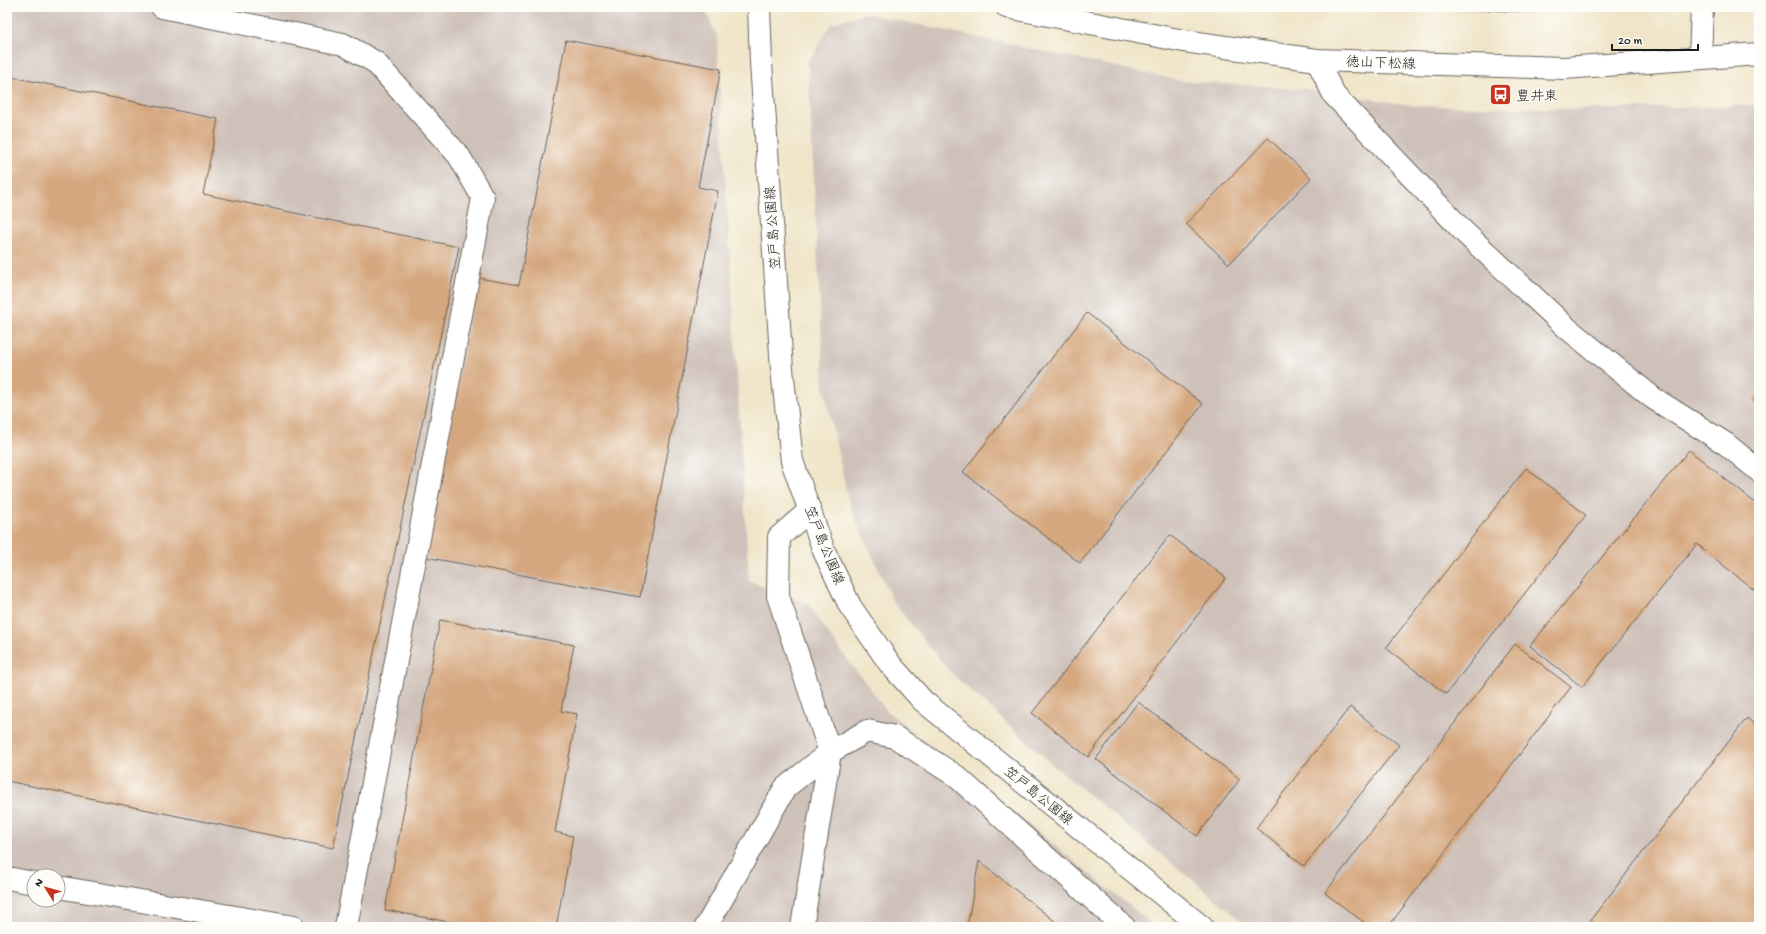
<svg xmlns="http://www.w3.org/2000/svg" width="1766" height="934" viewBox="0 0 1766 934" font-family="'Gochi Hand','Klee One',sans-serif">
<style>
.industrial{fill:#cec1b9;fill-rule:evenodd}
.building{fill:#d5a77f}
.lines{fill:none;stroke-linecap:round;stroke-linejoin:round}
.minor-casing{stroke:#666259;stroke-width:24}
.major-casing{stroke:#666259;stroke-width:24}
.minor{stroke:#fff;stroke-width:22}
.major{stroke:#fff;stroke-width:22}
.labels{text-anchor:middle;stroke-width:3;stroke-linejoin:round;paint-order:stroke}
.street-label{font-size:14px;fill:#1c1c1c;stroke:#fdfcf7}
.poi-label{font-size:14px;fill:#1c1c1c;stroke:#fdfcf7;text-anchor:start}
</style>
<rect width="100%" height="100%" fill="#fdfcf7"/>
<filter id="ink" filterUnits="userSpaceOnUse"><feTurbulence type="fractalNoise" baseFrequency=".025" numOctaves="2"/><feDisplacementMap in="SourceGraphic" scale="8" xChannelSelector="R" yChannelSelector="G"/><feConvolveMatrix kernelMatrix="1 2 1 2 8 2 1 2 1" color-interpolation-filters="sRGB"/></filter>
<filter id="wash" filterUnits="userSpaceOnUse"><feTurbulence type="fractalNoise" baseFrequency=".012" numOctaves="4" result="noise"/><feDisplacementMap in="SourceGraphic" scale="16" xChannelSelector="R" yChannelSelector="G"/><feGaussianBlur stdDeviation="0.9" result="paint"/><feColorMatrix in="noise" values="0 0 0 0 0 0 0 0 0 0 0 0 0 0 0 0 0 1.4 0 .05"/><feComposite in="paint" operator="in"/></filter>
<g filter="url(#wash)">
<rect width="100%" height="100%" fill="#f0e5c9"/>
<path class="industrial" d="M 7,7 L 704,7 L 717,36 L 749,581 L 809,604 L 829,635 L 887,711 L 1156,927 L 7,927 ZM 34,876 L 58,876 L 58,900 L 34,900 Z
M 864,13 L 1182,81 L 1304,89 L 1417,106 L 1598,109 L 1759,105 L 1759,927 L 1249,927 L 1052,764 L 951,673 L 893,602 L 849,504 L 824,388 L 808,62 L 831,24 Z"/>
<g id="blocks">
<path class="building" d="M 1428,7 L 1536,7 L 1536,12 L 1428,8 Z
M 566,40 L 721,69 L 698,187 L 718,191 L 640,597 L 425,557 L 478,278 L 519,285 Z
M 7,76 L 218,119 L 203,194 L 459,247 L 333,848 L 7,781 Z
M 1268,138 L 1311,178 L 1229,264 L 1186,224 Z
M 1087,313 L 1203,404 L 1080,563 L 963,472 Z
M 1759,393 L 1759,406 L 1752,401 Z
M 1689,450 L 1759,506 L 1759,594 L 1697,544 L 1582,687 L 1530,646 Z
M 1526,468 L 1586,515 L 1446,694 L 1386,648 Z
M 1170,535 L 1226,578 L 1088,757 L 1032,713 Z
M 440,620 L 574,645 L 561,711 L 577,714 L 555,832 L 573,836 L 556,927 L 476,927 L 385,910 Z
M 1515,644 L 1571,687 L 1388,927 L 1370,927 L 1325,893 Z
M 1138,702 L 1240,779 L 1197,836 L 1096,759 Z
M 1350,707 L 1399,745 L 1304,866 L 1256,828 Z
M 1747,718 L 1759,728 L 1759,927 L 1585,927 Z
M 979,861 L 1062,927 L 967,927 Z"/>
</g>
</g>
<g filter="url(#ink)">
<use href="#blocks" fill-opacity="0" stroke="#666259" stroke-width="1"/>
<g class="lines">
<defs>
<path id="minor" d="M 162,7 L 343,44 L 375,62 L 459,156 L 483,198 L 346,927
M 1700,58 L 1702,7
M 1317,60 L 1334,95 L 1464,232 L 1567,328 L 1653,398 L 1726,444 L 1759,471
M 7,878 L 34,883
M 58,887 L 294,927
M 706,927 L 785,788 L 830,752 L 867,731 L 895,737 L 956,776 L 1124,927
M 802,927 L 830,752 L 778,596 L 779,537 L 810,510"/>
<path id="major" d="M 759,7 L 761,63 L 782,369 L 792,461 L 824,551 L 850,606 L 890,664 L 923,701 L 1202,927
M 1007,7 L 1184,41 L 1317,60 L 1564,68 L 1759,54"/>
</defs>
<use href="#minor" class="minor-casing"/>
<use href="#major" class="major-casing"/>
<use href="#minor" class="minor"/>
<use href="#major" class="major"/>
</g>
</g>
<defs>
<symbol id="bus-square" viewBox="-11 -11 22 22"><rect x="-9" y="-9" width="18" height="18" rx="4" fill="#c8321e" stroke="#fdfcf7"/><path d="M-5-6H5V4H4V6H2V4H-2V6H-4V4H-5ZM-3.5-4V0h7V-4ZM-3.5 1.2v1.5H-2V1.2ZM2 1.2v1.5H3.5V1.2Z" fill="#fff"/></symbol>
</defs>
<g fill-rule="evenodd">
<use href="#bus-square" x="1488" y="82" width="25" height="25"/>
</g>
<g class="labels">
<g class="street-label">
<text transform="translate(1381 62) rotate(2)" y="5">徳山下松線</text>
<text transform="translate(772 228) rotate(-94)" y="5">笠戸島公園線</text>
<text transform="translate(825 545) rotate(68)" y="5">笠戸島公園線</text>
<text transform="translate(1039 795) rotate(39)" y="5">笠戸島公園線</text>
</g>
<g class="poi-label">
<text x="1516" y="100">豊井東</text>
</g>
</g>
<rect width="1766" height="934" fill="none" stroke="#fdfcf7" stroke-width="24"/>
<g transform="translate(46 888) rotate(307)"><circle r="19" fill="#fdfcf7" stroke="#a3a29f"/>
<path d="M0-3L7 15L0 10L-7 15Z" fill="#c8321e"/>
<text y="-6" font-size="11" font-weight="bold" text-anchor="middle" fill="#1c1c1c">N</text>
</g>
<path d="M1612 44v6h86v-6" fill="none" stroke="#1c1c1c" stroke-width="2"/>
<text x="1618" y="44" font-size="12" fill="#1c1c1c" stroke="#fdfcf7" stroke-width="3" paint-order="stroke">20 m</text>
</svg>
